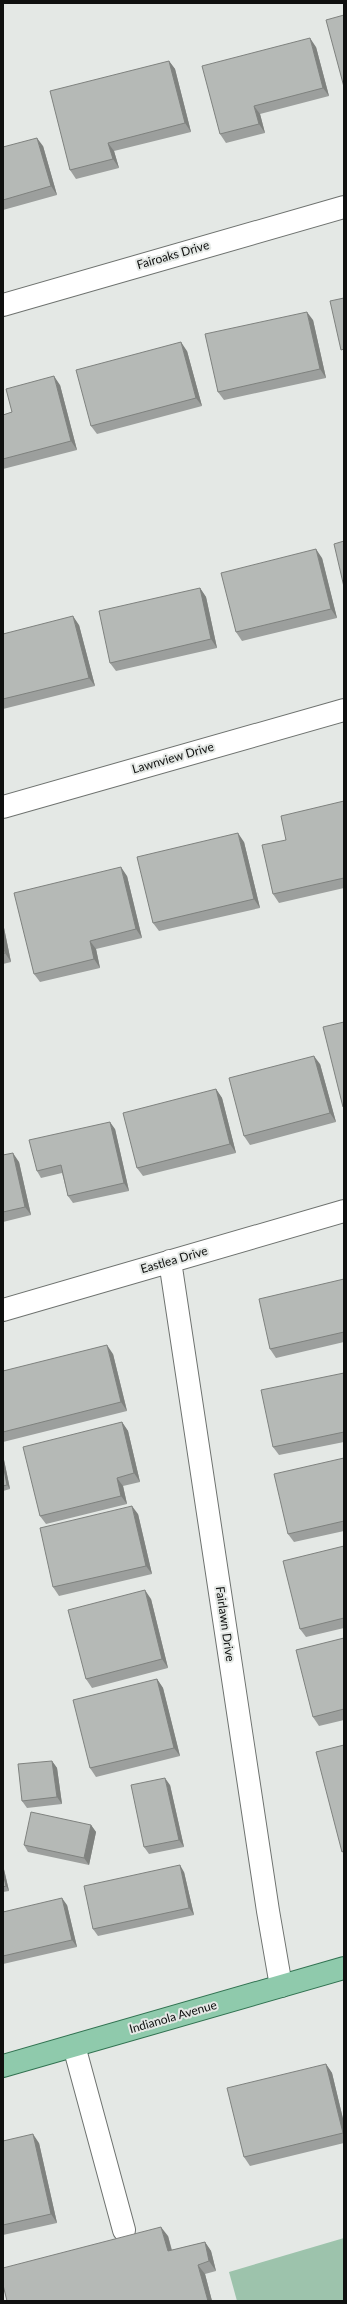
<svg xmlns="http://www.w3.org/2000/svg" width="347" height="2304" viewBox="0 0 347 2304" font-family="Lato,sans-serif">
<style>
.forest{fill:#9dc3ac}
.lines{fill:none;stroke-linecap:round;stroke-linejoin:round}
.minor-casing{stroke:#6e726f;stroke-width:24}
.major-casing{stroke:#317251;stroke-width:24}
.minor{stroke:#fff;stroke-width:22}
.major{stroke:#8fcaac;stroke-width:22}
.wall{fill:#9c9f9d}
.shaded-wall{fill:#7f827f}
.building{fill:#b5b9b6;stroke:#7f827f}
.labels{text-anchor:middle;stroke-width:4;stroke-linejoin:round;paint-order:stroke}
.street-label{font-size:12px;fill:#0f100f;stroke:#e4e8e5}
</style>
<rect width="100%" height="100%" fill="#e4e8e5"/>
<path class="forest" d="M 344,2238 L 344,2301 L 237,2301 L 229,2272 Z"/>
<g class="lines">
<defs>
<path id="minor" d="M 3,305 L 344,207
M 3,807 L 344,710
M 170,1261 L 268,1911 L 281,1986
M 3,1310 L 344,1211
M 74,2046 L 124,2230"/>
<path id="major" d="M 3,2066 L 344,1968"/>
</defs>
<use href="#minor" class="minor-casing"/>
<use href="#major" class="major-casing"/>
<use href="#minor" class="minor"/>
<use href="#major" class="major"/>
</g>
<path class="wall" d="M 316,47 L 329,96 L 260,114 L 265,133 L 226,143 L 220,134 Z
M 169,61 L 175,69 L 191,132 L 114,151 L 119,168 L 76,179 L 70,170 Z
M 43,146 L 57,195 L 3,210 L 3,147 Z
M 313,320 L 326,378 L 224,400 L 218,392 Z
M 187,351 L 202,406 L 97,434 L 91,426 Z
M 60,385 L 77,450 L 3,469 L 3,415 L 12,412 Z
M 322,558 L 337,618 L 242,641 L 236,632 Z
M 200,588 L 206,597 L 217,648 L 116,671 L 110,663 Z
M 79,625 L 95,686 L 3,709 L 3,634 Z
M 344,801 L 344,888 L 279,903 L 273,894 L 286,840 Z
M 244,842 L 260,908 L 159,931 L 153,923 Z
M 127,876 L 142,938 L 96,949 L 100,968 L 40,982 L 34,974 Z
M 3,923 L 11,962 L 3,964 Z
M 320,1064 L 336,1122 L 250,1145 L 244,1136 Z
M 216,1089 L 222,1098 L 236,1153 L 143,1176 L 137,1168 Z
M 115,1129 L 129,1191 L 73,1203 L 68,1196 L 62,1173 L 41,1178 L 37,1171 Z
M 3,1155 L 19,1162 L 31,1215 L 3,1222 Z
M 344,1279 L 344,1342 L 276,1358 L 270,1349 Z
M 113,1354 L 127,1411 L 3,1442 L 3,1371 Z
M 344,1373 L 344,1442 L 279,1455 L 273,1447 Z
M 122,1422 L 128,1431 L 140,1482 L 123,1486 L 127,1504 L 46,1524 L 40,1516 Z
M 3,1455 L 10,1489 L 3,1491 Z
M 344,1458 L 344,1531 L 294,1542 L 288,1534 Z
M 138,1514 L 152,1574 L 59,1596 L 53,1587 Z
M 344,1546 L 344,1628 L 306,1637 L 300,1629 Z
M 151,1599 L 168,1668 L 92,1688 L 86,1679 Z
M 344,1638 L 344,1720 L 319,1726 L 313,1717 Z
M 157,1679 L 163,1688 L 180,1756 L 96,1777 L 90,1768 Z
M 52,1761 L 57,1768 L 62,1804 L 27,1808 L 22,1801 Z
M 170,1785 L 184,1847 L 149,1854 L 144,1847 Z
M 91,1825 L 96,1832 L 89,1865 L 28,1852 L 24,1845 Z
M 3,1865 L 9,1891 L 3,1892 Z
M 184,1872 L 194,1915 L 98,1936 L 93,1929 Z
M 67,1905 L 77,1947 L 3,1964 L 3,1912 Z
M 326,2064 L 332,2073 L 344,2123 L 344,2143 L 250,2166 L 244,2157 Z
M 3,2141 L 39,2143 L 57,2223 L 3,2235 Z
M 168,2236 L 172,2250 L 205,2242 L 211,2251 L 216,2271 L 205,2274 L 212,2301 L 7,2301 Z"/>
<path class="shaded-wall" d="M 310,38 L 316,47 L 329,96 L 323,88 Z
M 169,61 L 175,69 L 191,132 L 185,123 Z
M 254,106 L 260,114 L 265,133 L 259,124 Z
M 37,138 L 43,146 L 57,195 L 51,186 Z
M 108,143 L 114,151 L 119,168 L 113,159 Z
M 307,312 L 313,320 L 326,378 L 320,369 Z
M 181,342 L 187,351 L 202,406 L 196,398 Z
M 54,376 L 60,385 L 77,450 L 71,441 Z
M 316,549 L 322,558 L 337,618 L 331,609 Z
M 200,588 L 206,597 L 217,648 L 211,639 Z
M 73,616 L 79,625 L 95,686 L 89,678 Z
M 238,833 L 244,842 L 260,908 L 254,899 Z
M 121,867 L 127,876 L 142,938 L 136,929 Z
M 3,923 L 11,962 L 5,953 L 3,943 Z
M 90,941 L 96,949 L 100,968 L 94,959 Z
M 314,1056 L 320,1064 L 336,1122 L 330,1113 Z
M 216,1089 L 222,1098 L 236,1153 L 230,1144 Z
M 110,1122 L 115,1129 L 129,1191 L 124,1183 Z
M 13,1153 L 19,1162 L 31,1215 L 25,1207 Z
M 107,1345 L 113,1354 L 127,1411 L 121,1402 Z
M 122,1422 L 128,1431 L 140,1482 L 134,1473 Z
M 3,1455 L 10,1489 L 7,1485 L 3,1464 Z
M 117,1478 L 123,1486 L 127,1504 L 121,1496 Z
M 132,1506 L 138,1514 L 152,1574 L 146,1566 Z
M 145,1590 L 151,1599 L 168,1668 L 162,1659 Z
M 157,1679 L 163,1688 L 180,1756 L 174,1748 Z
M 52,1761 L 57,1768 L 62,1804 L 57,1797 Z
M 165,1778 L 170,1785 L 184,1847 L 179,1840 Z
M 91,1825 L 96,1832 L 89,1865 L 84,1858 Z
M 3,1865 L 9,1891 L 6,1886 L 3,1873 Z
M 180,1865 L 184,1872 L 194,1915 L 189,1908 Z
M 62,1898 L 67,1905 L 77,1947 L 72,1940 Z
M 326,2064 L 332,2073 L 344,2123 L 344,2135 L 343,2133 Z
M 33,2134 L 39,2143 L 57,2223 L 51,2214 Z
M 161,2227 L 168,2236 L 174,2260 L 168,2251 Z
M 205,2242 L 211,2251 L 216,2271 L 209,2261 Z
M 198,2265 L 205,2274 L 212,2301 L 208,2301 Z"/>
<path class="building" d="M 344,15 L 344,87 L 326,20 Z
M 310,38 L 323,88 L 254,106 L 259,124 L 220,134 L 202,66 Z
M 169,61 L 185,123 L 108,143 L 113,159 L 70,170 L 50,91 Z
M 37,138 L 51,186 L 3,200 L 3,147 Z
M 344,298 L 344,349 L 341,350 L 330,301 Z
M 307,312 L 320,369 L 218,392 L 205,334 Z
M 181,342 L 196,398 L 91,426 L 76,370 Z
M 54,376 L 71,441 L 3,459 L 3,415 L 12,412 L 6,389 Z
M 344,541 L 344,587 L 334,544 Z
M 316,549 L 331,609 L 236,632 L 221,573 Z
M 200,588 L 211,639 L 110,663 L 99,611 Z
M 73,616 L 89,678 L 3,699 L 3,634 Z
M 344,801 L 344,878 L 273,894 L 262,845 L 286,840 L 281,816 Z
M 238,833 L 254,899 L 153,923 L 137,857 Z
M 121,867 L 136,929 L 90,941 L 94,959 L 34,974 L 14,893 Z
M 3,943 L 5,953 L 3,954 Z
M 344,1022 L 344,1107 L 343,1107 L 323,1027 Z
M 314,1056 L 330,1113 L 244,1136 L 229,1078 Z
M 216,1089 L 230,1144 L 137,1168 L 123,1113 Z
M 110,1122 L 124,1183 L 68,1196 L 61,1165 L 37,1171 L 29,1140 Z
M 13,1153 L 25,1207 L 3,1212 L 3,1155 Z
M 344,1279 L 344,1332 L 270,1349 L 259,1299 Z
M 107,1345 L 121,1402 L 3,1432 L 3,1371 Z
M 344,1373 L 344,1432 L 273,1447 L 261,1390 Z
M 122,1422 L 134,1473 L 117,1478 L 121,1496 L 40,1516 L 23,1447 Z
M 344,1458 L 344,1521 L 288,1534 L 274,1474 Z
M 3,1464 L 7,1485 L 3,1486 Z
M 132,1506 L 146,1566 L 53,1587 L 40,1528 Z
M 344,1546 L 344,1618 L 300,1629 L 283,1561 Z
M 145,1590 L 162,1659 L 86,1679 L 68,1610 Z
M 344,1638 L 344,1709 L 313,1717 L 296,1650 Z
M 157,1679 L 174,1748 L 90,1768 L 73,1700 Z
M 344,1745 L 344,1851 L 342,1852 L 316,1752 Z
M 52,1761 L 57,1797 L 22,1801 L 18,1764 Z
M 165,1778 L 179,1840 L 144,1847 L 131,1785 Z
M 31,1812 L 91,1825 L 84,1858 L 24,1845 Z
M 180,1865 L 189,1908 L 93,1929 L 84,1886 Z
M 3,1873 L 6,1886 L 3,1887 Z
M 62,1898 L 72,1940 L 3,1956 L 3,1912 Z
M 326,2064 L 343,2133 L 244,2157 L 227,2088 Z
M 33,2134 L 51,2214 L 3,2225 L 3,2141 Z
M 161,2227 L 168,2251 L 205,2242 L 209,2261 L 198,2265 L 208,2301 L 7,2301 L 3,2285 L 3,2268 Z"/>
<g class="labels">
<g class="street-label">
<text transform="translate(173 255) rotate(-16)" y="4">Fairoaks Drive</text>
<text transform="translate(173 758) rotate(-16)" y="4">Lawnview Drive</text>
<text transform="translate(174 1260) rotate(-16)" y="4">Eastlea Drive</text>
<text transform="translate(225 1624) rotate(82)" y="4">Fairlawn Drive</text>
<text transform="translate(173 2017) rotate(-16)" y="4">Indianola Avenue</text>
</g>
</g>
<rect width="347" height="2304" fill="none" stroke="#0f100f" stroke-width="8"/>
</svg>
